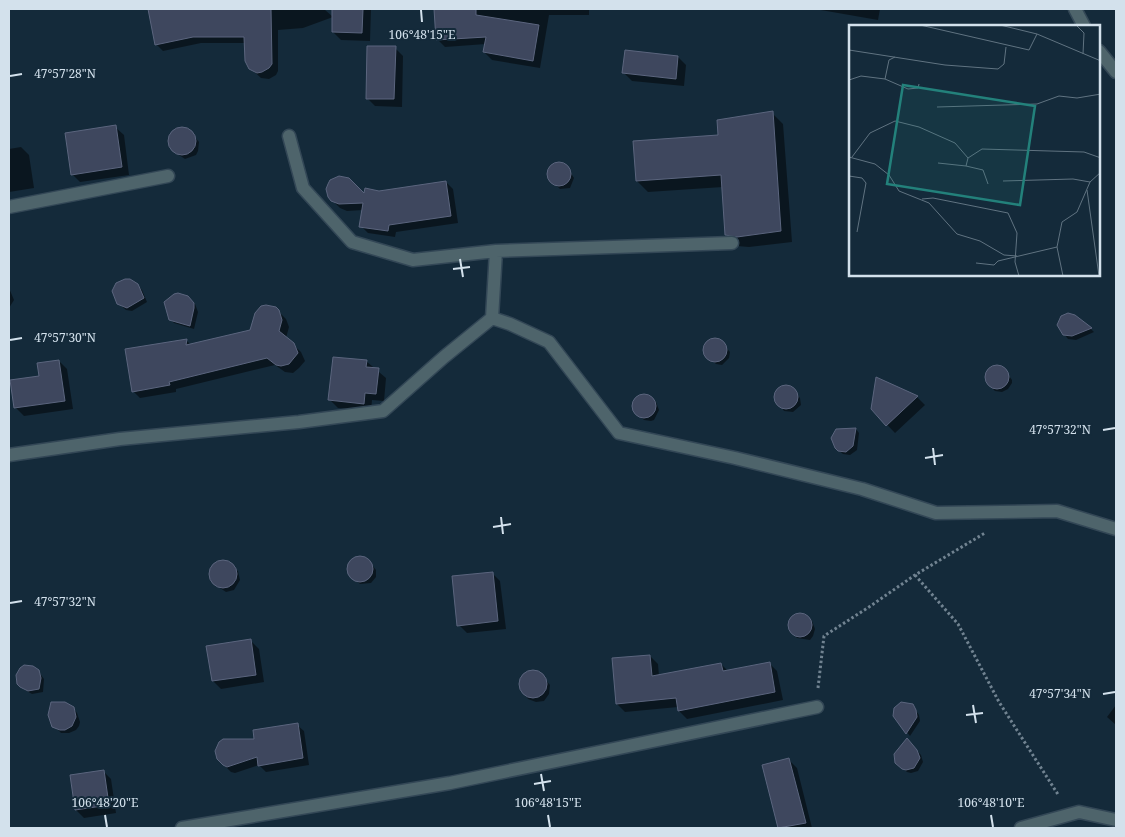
<svg xmlns="http://www.w3.org/2000/svg" width="1125" height="837" viewBox="0 0 1125 837" font-family="'Noto Serif',serif">
<style>
.shadow{fill:#0007}
.building{fill:#3e475e;stroke:#5b657e}
.lines{fill:none;stroke-linecap:round;stroke-linejoin:round}
.minor-casing{stroke:#334756;stroke-width:15}
.path{stroke:#718391;stroke-width:3;stroke-dasharray:2.5 2.5;stroke-linecap:butt}
.minor{stroke:#4e646b;stroke-width:12}
.ticks{fill:none;stroke:#d3e1ec;stroke-width:2}
.inset-road{fill:none;stroke:#607381;stroke-width:1}
.view{fill:#23817b;fill-opacity:0.15;stroke:#23817b;stroke-width:2.5}
.inset-edge{fill:none;stroke:#d3e1ec;stroke-width:2.5}
.ticks-label{font-size:12px;text-anchor:middle;fill:#d3e1ec;stroke:#142a3a;stroke-width:4;stroke-linejoin:round;paint-order:stroke}
</style>
<rect width="100%" height="100%" fill="#142a3a"/>
<path class="shadow" d="M 149,9 L 324,9 L 333,17 L 303,28 L 278,30 L 278,71 L 276,75 L 269,79 L 261,78 L 247,65 L 246,43 L 201,43 L 163,51 L 156,44 Z
M 334,9 L 371,9 L 370,41 L 341,40 L 333,32 Z
M 435,9 L 589,9 L 589,15 L 549,15 L 540,68 L 492,60 L 484,52 L 486,44 L 445,47 L 437,39 Z
M 815,9 L 880,9 L 878,20 Z
M 395,48 L 403,56 L 402,107 L 375,106 L 367,98 Z
M 678,57 L 686,65 L 684,86 L 632,81 L 624,73 Z
M 772,113 L 783,124 L 792,242 L 749,247 L 737,246 L 726,235 L 723,187 L 648,192 L 637,181 L 719,136 Z
M 115,127 L 124,135 L 129,175 L 80,182 L 72,174 Z
M 181,128 L 189,130 L 199,142 L 198,151 L 196,155 L 185,159 L 173,151 L 169,144 L 170,136 L 172,132 Z
M 21,147 L 29,155 L 34,188 L 9,192 L 9,149 Z
M 560,163 L 567,167 L 574,178 L 570,188 L 560,189 L 549,178 L 548,172 L 553,165 Z
M 446,182 L 453,189 L 458,223 L 396,232 L 395,237 L 368,233 L 361,226 L 363,210 L 347,211 L 340,208 L 332,200 Z
M 134,282 L 142,290 L 147,302 L 132,311 L 126,310 L 118,303 Z
M 9,288 L 14,300 L 9,308 Z
M 191,300 L 195,304 L 198,312 L 194,329 L 174,323 L 170,319 Z
M 275,308 L 286,319 L 289,327 L 286,338 L 301,352 L 305,361 L 299,368 L 293,373 L 285,372 L 275,365 L 176,389 L 176,392 L 140,398 L 133,391 L 126,350 L 187,341 L 191,345 L 251,331 Z
M 1075,316 L 1091,329 L 1094,332 L 1076,340 L 1068,339 L 1064,334 Z
M 714,340 L 723,344 L 730,352 L 729,358 L 722,365 L 716,364 L 706,355 L 705,348 L 708,342 Z
M 59,361 L 67,369 L 73,409 L 24,416 L 16,408 L 12,381 L 40,377 Z
M 366,361 L 386,378 L 384,401 L 372,400 L 371,411 L 338,408 L 330,400 Z
M 998,366 L 1004,369 L 1012,380 L 1012,383 L 1008,389 L 1002,392 L 995,391 L 988,384 L 986,377 L 988,370 Z
M 785,387 L 793,389 L 800,398 L 801,405 L 793,412 L 784,411 L 776,399 L 779,390 Z
M 643,396 L 652,398 L 656,402 L 659,410 L 654,420 L 651,421 L 644,420 L 635,411 L 634,405 L 637,398 Z
M 917,397 L 925,405 L 895,433 L 872,409 Z
M 856,429 L 859,433 L 857,450 L 850,455 L 843,454 L 836,448 Z
M 356,558 L 364,558 L 368,560 L 376,570 L 376,577 L 371,583 L 360,584 L 350,574 L 349,566 Z
M 226,562 L 238,571 L 240,580 L 234,590 L 226,592 L 214,584 L 211,581 L 210,573 L 214,565 L 217,563 Z
M 492,573 L 500,581 L 506,629 L 467,633 L 459,625 Z
M 799,615 L 808,617 L 812,621 L 815,629 L 813,636 L 810,640 L 797,638 L 793,634 L 789,625 L 793,617 Z
M 251,641 L 259,649 L 264,682 L 221,689 L 213,681 Z
M 650,656 L 658,664 L 659,676 L 721,664 L 728,671 L 769,663 L 777,671 L 783,700 L 687,719 L 679,711 L 678,707 L 625,712 L 617,704 Z
M 36,668 L 44,679 L 43,692 L 32,694 L 25,690 L 18,683 Z
M 531,671 L 540,673 L 550,685 L 549,694 L 544,701 L 536,702 L 528,699 L 520,687 L 523,675 Z
M 912,705 L 919,715 L 920,721 L 910,736 L 896,719 Z
M 1116,705 L 1116,725 L 1107,717 Z
M 73,708 L 77,713 L 80,722 L 79,726 L 76,730 L 69,733 L 61,733 L 51,722 Z
M 297,725 L 304,731 L 309,765 L 266,772 L 259,765 L 235,773 L 231,772 L 218,759 L 256,740 Z
M 907,740 L 921,755 L 923,762 L 918,771 L 911,773 L 907,772 L 897,763 Z
M 789,760 L 797,768 L 812,828 L 779,828 L 763,766 Z
M 103,771 L 111,779 L 116,813 L 84,818 L 76,810 Z"/>
<path class="building" d="M 148,9 L 271,9 L 272,64 L 269,68 L 262,72 L 257,73 L 249,69 L 245,61 L 244,37 L 193,37 L 155,45 Z
M 332,9 L 363,9 L 362,33 L 332,32 Z
M 434,9 L 476,9 L 476,15 L 539,25 L 533,61 L 483,52 L 486,37 L 436,40 Z
M 367,46 L 396,46 L 394,99 L 366,99 Z
M 625,50 L 678,56 L 676,79 L 622,73 Z
M 773,111 L 781,231 L 737,237 L 725,235 L 721,175 L 636,181 L 633,141 L 718,135 L 717,120 Z
M 116,125 L 122,167 L 71,175 L 65,133 Z
M168 141a14 14 0 1 1 28 0a14 14 0 1 1-28 0Z
M547 174a12 12 0 1 1 24 0a12 12 0 1 1-24 0Z
M 339,176 L 349,178 L 364,193 L 365,188 L 379,191 L 446,181 L 451,216 L 389,225 L 388,231 L 359,227 L 363,203 L 339,204 L 331,201 L 328,197 L 326,189 L 328,184 L 330,180 Z
M 125,279 L 130,279 L 138,284 L 144,298 L 127,308 L 117,304 L 112,291 L 116,283 Z
M 178,293 L 188,296 L 194,303 L 194,308 L 190,326 L 169,320 L 164,302 L 174,294 Z
M 266,305 L 276,307 L 279,310 L 282,320 L 279,331 L 294,343 L 298,353 L 289,364 L 281,366 L 276,365 L 267,358 L 169,382 L 170,385 L 132,392 L 125,349 L 187,339 L 186,345 L 250,330 L 255,313 L 261,306 Z
M 1068,313 L 1075,315 L 1092,328 L 1072,336 L 1063,335 L 1057,325 L 1061,316 Z
M703 350a12 12 0 1 1 24 0a12 12 0 1 1-24 0Z
M 333,357 L 367,360 L 366,367 L 379,368 L 376,394 L 365,393 L 364,404 L 328,400 Z
M 59,360 L 65,401 L 14,408 L 10,380 L 39,376 L 37,363 Z
M985 377a12 12 0 1 1 24 0a12 12 0 1 1-24 0Z
M 876,377 L 918,396 L 886,426 L 871,409 Z
M774 397a12 12 0 1 1 24 0a12 12 0 1 1-24 0Z
M632 406a12 12 0 1 1 24 0a12 12 0 1 1-24 0Z
M 856,428 L 853,446 L 846,452 L 838,451 L 835,448 L 831,438 L 836,429 Z
M347 569a13 13 0 1 1 26 0a13 13 0 1 1-26 0Z
M209 574a14 14 0 1 1 28 0a14 14 0 1 1-28 0Z
M 493,572 L 498,621 L 457,626 L 452,576 Z
M788 625a12 12 0 1 1 24 0a12 12 0 1 1-24 0Z
M 251,639 L 256,675 L 212,681 L 206,646 Z
M 650,655 L 652,676 L 721,663 L 723,671 L 770,662 L 775,692 L 678,711 L 676,698 L 616,704 L 612,658 Z
M 24,665 L 33,666 L 39,670 L 41,678 L 39,689 L 28,691 L 20,687 L 17,684 L 16,675 L 20,668 Z
M519 684a14 14 0 1 1 28 0a14 14 0 1 1-28 0Z
M 51,702 L 65,702 L 74,707 L 76,717 L 72,726 L 65,730 L 60,730 L 52,727 L 48,715 Z
M 901,702 L 913,704 L 916,710 L 917,717 L 906,734 L 893,716 L 894,708 Z
M 298,723 L 303,758 L 258,766 L 257,757 L 227,767 L 223,765 L 217,759 L 215,751 L 219,742 L 223,739 L 254,739 L 253,730 Z
M 907,738 L 917,750 L 920,758 L 914,768 L 906,770 L 902,769 L 895,763 L 894,754 Z
M 789,758 L 806,823 L 778,828 L 762,765 Z
M 104,770 L 109,805 L 75,810 L 70,775 Z"/>
<g class="lines">
<defs>
<path id="minor" d="M 1075,9 L 1084,26
M 1099,51 L 1116,72
M 289,136 L 303,188 L 352,242 L 413,260 L 496,251 L 492,318
M 9,207 L 168,176
M 496,251 L 732,243
M 9,455 L 120,439 L 299,422 L 383,411 L 444,357 L 492,318 L 510,324 L 549,342 L 619,433 L 735,458 L 862,489 L 936,513 L 1057,511 L 1116,529
M 182,828 L 450,783 L 817,707
M 1021,828 L 1079,812 L 1116,820"/>
</defs>
<use href="#minor" class="minor-casing"/>
<path class="path" d="M 915,575 L 958,624 L 999,702 L 1059,796
M 818,688 L 824,636 L 869,607 L 915,575 L 985,533"/>
<use href="#minor" class="minor"/>
</g>
<path class="ticks" d="M 421,10 L 422,22M 10,76 L 22,74M 460,259 L 463,277M 453,269 L 470,267M 10,340 L 22,338M 1103,430 L 1115,428M 933,448 L 935,465M 925,458 L 943,455M 501,517 L 503,534M 493,527 L 511,524M 10,603 L 22,601M 1103,694 L 1115,692M 973,705 L 976,723M 966,715 L 983,713M 541,774 L 544,791M 534,784 L 551,781M 105,815 L 107,827M 548,815 L 550,827M 991,815 L 993,827"/>
<g transform="translate(849 25)">
<rect width="251" height="251" fill="#142a3a"/>
<path class="inset-road" d="M 71,0 L 180,25 L 188,9M 151,0 L 188,9 L 252,36M 227,0 L 235,8 L 234,29M 0,25 L 96,40 L 149,44 L 155,39 L 157,22M 36,54 L 59,64 L 69,63 L 70,59M 0,55 L 12,51 L 36,54 L 40,35 L 46,32M 88,82 L 188,79 L 210,71 L 228,73 L 252,69M 0,132 L 26,139 L 40,150 L 50,166 L 80,178 L 108,209 L 131,216 L 155,230 L 168,231M 3,132 L 21,108 L 46,96 L 70,102 L 106,118 L 119,133 L 133,124 L 235,127 L 252,133M 119,133 L 117,141 L 134,145 L 139,159M 89,138 L 117,141M 0,151 L 13,153 L 17,158 L 8,207M 154,156 L 224,154 L 241,157M 238,165 L 250,251M 73,174 L 84,173 L 159,188 L 168,208 L 166,237 L 170,251M 208,222 L 214,251M 127,238 L 145,240 L 149,236 L 208,222 L 213,197 L 228,187 L 241,157 L 252,147"/>
<path class="view" d="M 54,60 L 186,81 L 171,180 L 38,159 Z"/>
<rect width="251" height="251" class="inset-edge"/>
</g>
<g class="ticks-label">
<text x="422" y="39">106°48'15"E</text>
<text x="65" y="78">47°57'28"N</text>
<text x="65" y="342">47°57'30"N</text>
<text x="1060" y="434">47°57'32"N</text>
<text x="65" y="606">47°57'32"N</text>
<text x="1060" y="698">47°57'34"N</text>
<text x="105" y="807">106°48'20"E</text>
<text x="548" y="807">106°48'15"E</text>
<text x="991" y="807">106°48'10"E</text>
</g>
<rect width="1125" height="837" fill="none" stroke="#d3e1ec" stroke-width="20"/>
</svg>
